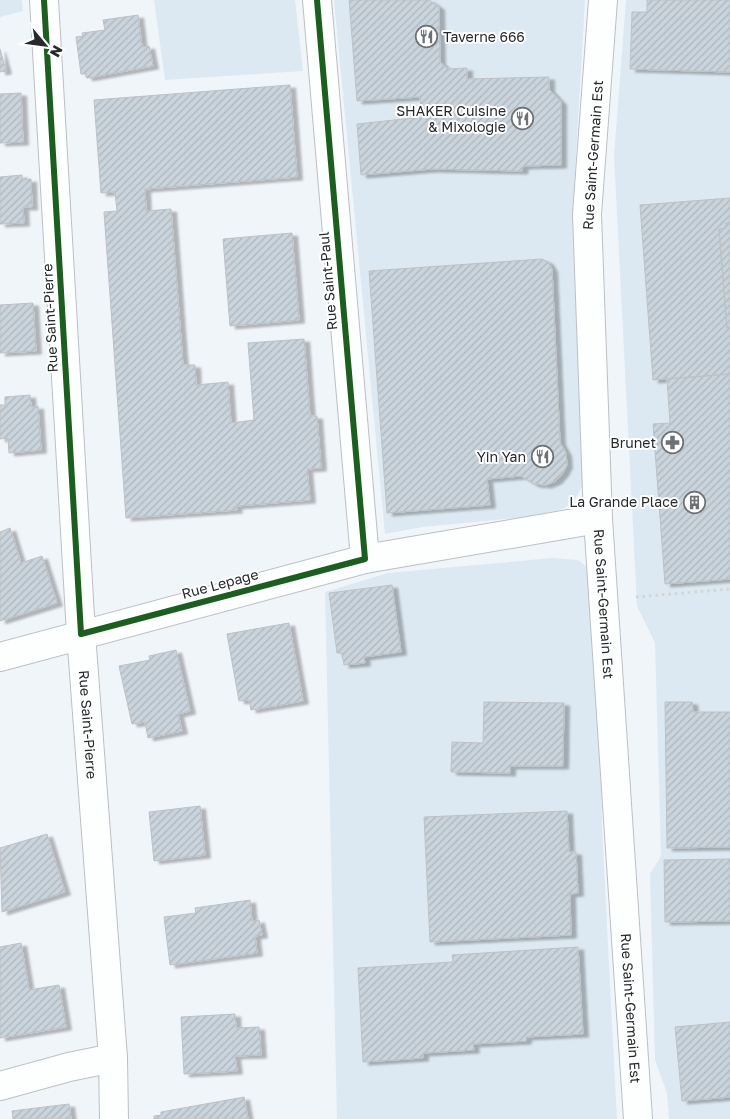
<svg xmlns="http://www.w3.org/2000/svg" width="730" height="1119" viewBox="0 0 730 1119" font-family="'Golos Text',sans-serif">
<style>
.built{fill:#dce9f2}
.building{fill:url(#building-hatch);stroke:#bdc1c5;filter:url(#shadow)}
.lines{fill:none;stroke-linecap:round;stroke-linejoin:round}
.minor-casing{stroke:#bcc0c4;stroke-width:30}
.path{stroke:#d3d5d7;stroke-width:3;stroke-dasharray:2.5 4;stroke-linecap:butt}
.minor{stroke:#fdfefe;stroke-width:28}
.cycleway-casing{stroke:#fff;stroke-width:9}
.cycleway{stroke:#1b5e20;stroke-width:6}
.labels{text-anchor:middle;stroke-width:4;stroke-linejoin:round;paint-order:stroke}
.poi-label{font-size:14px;fill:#262a2d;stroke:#fff;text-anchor:end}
.street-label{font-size:14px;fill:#262a2d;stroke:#fff}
</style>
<defs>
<pattern id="building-hatch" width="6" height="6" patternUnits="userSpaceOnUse" patternTransform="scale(1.25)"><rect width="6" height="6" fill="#cad4dc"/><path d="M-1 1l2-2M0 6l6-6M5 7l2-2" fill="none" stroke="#adb6bd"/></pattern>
<filter id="shadow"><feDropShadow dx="5.5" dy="3" stdDeviation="1" flood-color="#0004"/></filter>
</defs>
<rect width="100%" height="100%" fill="#f0f5fa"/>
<path class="built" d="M 0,0 L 22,0 L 23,11 L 0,17 Z
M 154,0 L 295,0 L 303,71 L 165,80 Z
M 334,0 L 585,0 L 574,191 L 585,466 L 582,487 L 574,501 L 563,509 L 534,516 L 423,527 L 385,534 Z
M 626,0 L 730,0 L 730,1119 L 669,1119 L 667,1093 L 655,1060 L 650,874 L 661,856 L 655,643 L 637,606 L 614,155 Z
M 553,558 L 578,560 L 597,575 L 600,620 L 602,828 L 617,1119 L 337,1119 L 325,592 L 388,573 Z"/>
<path class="building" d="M 349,0 L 429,0 L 439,7 L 440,62 L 448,69 L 467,68 L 467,79 L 549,77 L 549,89 L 561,102 L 561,165 L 523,166 L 522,171 L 432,169 L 361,175 L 357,124 L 422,117 L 420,97 L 357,101 Z
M 647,0 L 730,0 L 730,72 L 630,69 L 632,12 L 647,12 Z
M 138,15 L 142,47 L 149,46 L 153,66 L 87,78 L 86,74 L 81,74 L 76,37 L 83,36 L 82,33 L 105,30 L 103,20 Z
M 0,49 L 6,71 L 0,72 Z
M 290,85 L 297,177 L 145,189 L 146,211 L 171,209 L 183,365 L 195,365 L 196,385 L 228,382 L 231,423 L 254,420 L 248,343 L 304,339 L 310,416 L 317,416 L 321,468 L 307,469 L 310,500 L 236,506 L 237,510 L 126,518 L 104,212 L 117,211 L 115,192 L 101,193 L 94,100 Z
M 21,93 L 23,142 L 0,143 L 0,94 Z
M 22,175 L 22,180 L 31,179 L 32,207 L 23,207 L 24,223 L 0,224 L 0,177 Z
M 730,198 L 730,223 L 726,223 L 726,228 L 719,229 L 727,328 L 730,327 L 730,374 L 653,380 L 640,205 Z
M 726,223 L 730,223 L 730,327 L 727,328 L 719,229 L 726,228 Z
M 292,233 L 299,320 L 230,326 L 223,239 Z
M 542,259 L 548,262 L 552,269 L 560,442 L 566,453 L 567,465 L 563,473 L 556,481 L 546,485 L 534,484 L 521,476 L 487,479 L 490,505 L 387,513 L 369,271 Z
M 33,303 L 36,351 L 0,353 L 0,305 Z
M 730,374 L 730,579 L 665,584 L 653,424 L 670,423 L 667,379 Z
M 30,395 L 31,407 L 38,406 L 41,450 L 9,453 L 8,438 L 0,439 L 0,405 L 5,405 L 5,397 Z
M 10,528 L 21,563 L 42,556 L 57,603 L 0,621 L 0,532 Z
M 392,585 L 401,652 L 364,657 L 365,663 L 344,665 L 342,653 L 337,653 L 329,593 Z
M 289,623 L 303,701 L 251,710 L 249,700 L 239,701 L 227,634 Z
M 176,650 L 190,711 L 178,714 L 182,731 L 148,738 L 145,722 L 132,724 L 119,666 L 150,660 L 149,656 Z
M 484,702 L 564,703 L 563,766 L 510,766 L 510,773 L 451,772 L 452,742 L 483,743 Z
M 665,702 L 692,702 L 693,712 L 730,712 L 730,847 L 667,848 Z
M 200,806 L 205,855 L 154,861 L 149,812 Z
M 567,811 L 569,852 L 576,852 L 578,893 L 570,894 L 571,935 L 430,942 L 424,817 Z
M 47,834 L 65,892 L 2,912 L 0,848 Z
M 730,859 L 730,921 L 665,922 L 664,860 Z
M 250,900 L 252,921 L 259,920 L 262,935 L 255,936 L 257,953 L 170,965 L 164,917 L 196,913 L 195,908 Z
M 21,943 L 29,990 L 59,985 L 66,1027 L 0,1038 L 0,947 Z
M 578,947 L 583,1034 L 526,1037 L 526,1041 L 473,1044 L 474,1050 L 423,1053 L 423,1058 L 363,1062 L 358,968 L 453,962 L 452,955 Z
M 235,1014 L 236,1028 L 259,1027 L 261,1055 L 235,1056 L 237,1071 L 184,1074 L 181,1017 Z
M 730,1022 L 730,1097 L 682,1101 L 675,1027 Z
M 244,1097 L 248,1119 L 154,1119 L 154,1116 L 161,1115 L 161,1112 Z
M 69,1104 L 71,1119 L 13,1119 L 12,1111 Z"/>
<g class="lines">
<defs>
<g id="minor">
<path id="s1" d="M 44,0 L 81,634 L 113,1058 L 114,1119"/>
<path d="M 317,0 L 365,559"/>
<path id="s2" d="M 603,0 L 587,214 L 598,519 L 638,1119"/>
<path d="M 0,657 L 365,559 L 598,519"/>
<path d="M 0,1086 L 69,1067 L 113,1058"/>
</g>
</defs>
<use href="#minor" class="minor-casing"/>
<path class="path" d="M 636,597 L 730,589"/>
<use href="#minor" class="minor"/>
<defs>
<path id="cycleway" d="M 44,0 L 81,634 L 365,559 L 317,0"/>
</defs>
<use href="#cycleway" class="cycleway-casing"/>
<use href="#cycleway" class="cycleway"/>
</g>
<defs>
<symbol id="restaurant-ring" viewBox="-11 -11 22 22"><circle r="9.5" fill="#fff" stroke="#6d7175" stroke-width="1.5"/><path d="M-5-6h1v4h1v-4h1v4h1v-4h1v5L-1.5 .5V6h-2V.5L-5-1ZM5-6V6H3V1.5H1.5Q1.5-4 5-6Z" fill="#6d7175"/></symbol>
<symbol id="pharmacy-ring" viewBox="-11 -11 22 22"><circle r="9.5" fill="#fff" stroke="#6d7175" stroke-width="1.5"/><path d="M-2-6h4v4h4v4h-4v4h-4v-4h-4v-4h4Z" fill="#6d7175"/></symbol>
<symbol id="building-ring" viewBox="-11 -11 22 22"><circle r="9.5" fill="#fff" stroke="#6d7175" stroke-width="1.5"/><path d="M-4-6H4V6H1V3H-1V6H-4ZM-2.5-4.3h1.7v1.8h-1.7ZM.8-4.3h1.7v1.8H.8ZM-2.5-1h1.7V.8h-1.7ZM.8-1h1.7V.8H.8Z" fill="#6d7175"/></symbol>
</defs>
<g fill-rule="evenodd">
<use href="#restaurant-ring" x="414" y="24" width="25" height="25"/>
<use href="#restaurant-ring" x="510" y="106" width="25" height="25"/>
<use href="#pharmacy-ring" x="660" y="430" width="25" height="25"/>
<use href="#restaurant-ring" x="530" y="444" width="25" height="25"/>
<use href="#building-ring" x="682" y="490" width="25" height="25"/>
</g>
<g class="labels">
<g class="poi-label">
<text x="443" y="42" text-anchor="start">Taverne 666</text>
<text x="506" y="116">SHAKER Cuisine<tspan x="506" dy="16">&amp; Mixologie</tspan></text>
<text x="656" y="448">Brunet</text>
<text x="526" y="462">Yin Yan</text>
<text x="678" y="507">La Grande Place</text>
</g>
<g class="street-label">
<text transform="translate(593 155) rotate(-86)" y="5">Rue Saint-Germain Est</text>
<text transform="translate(328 281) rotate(-95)" y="5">Rue Saint-Paul</text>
<text transform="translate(50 318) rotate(-93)" y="5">Rue Saint-Pierre</text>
<text transform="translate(220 584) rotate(-15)" y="5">Rue Lepage</text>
<text dy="5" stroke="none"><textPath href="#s2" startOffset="605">Rue Saint-Germain Est</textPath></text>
<text dy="5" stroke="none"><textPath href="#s1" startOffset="726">Rue Saint-Pierre</textPath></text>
<text dy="5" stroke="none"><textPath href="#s2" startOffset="1010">Rue Saint-Germain Est</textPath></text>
</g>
</g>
<g transform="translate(45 45) rotate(119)" stroke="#ffffff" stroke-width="4" paint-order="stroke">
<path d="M0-4L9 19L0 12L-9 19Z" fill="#262a2d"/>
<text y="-8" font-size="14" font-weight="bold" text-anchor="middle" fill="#262a2d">N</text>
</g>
</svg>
